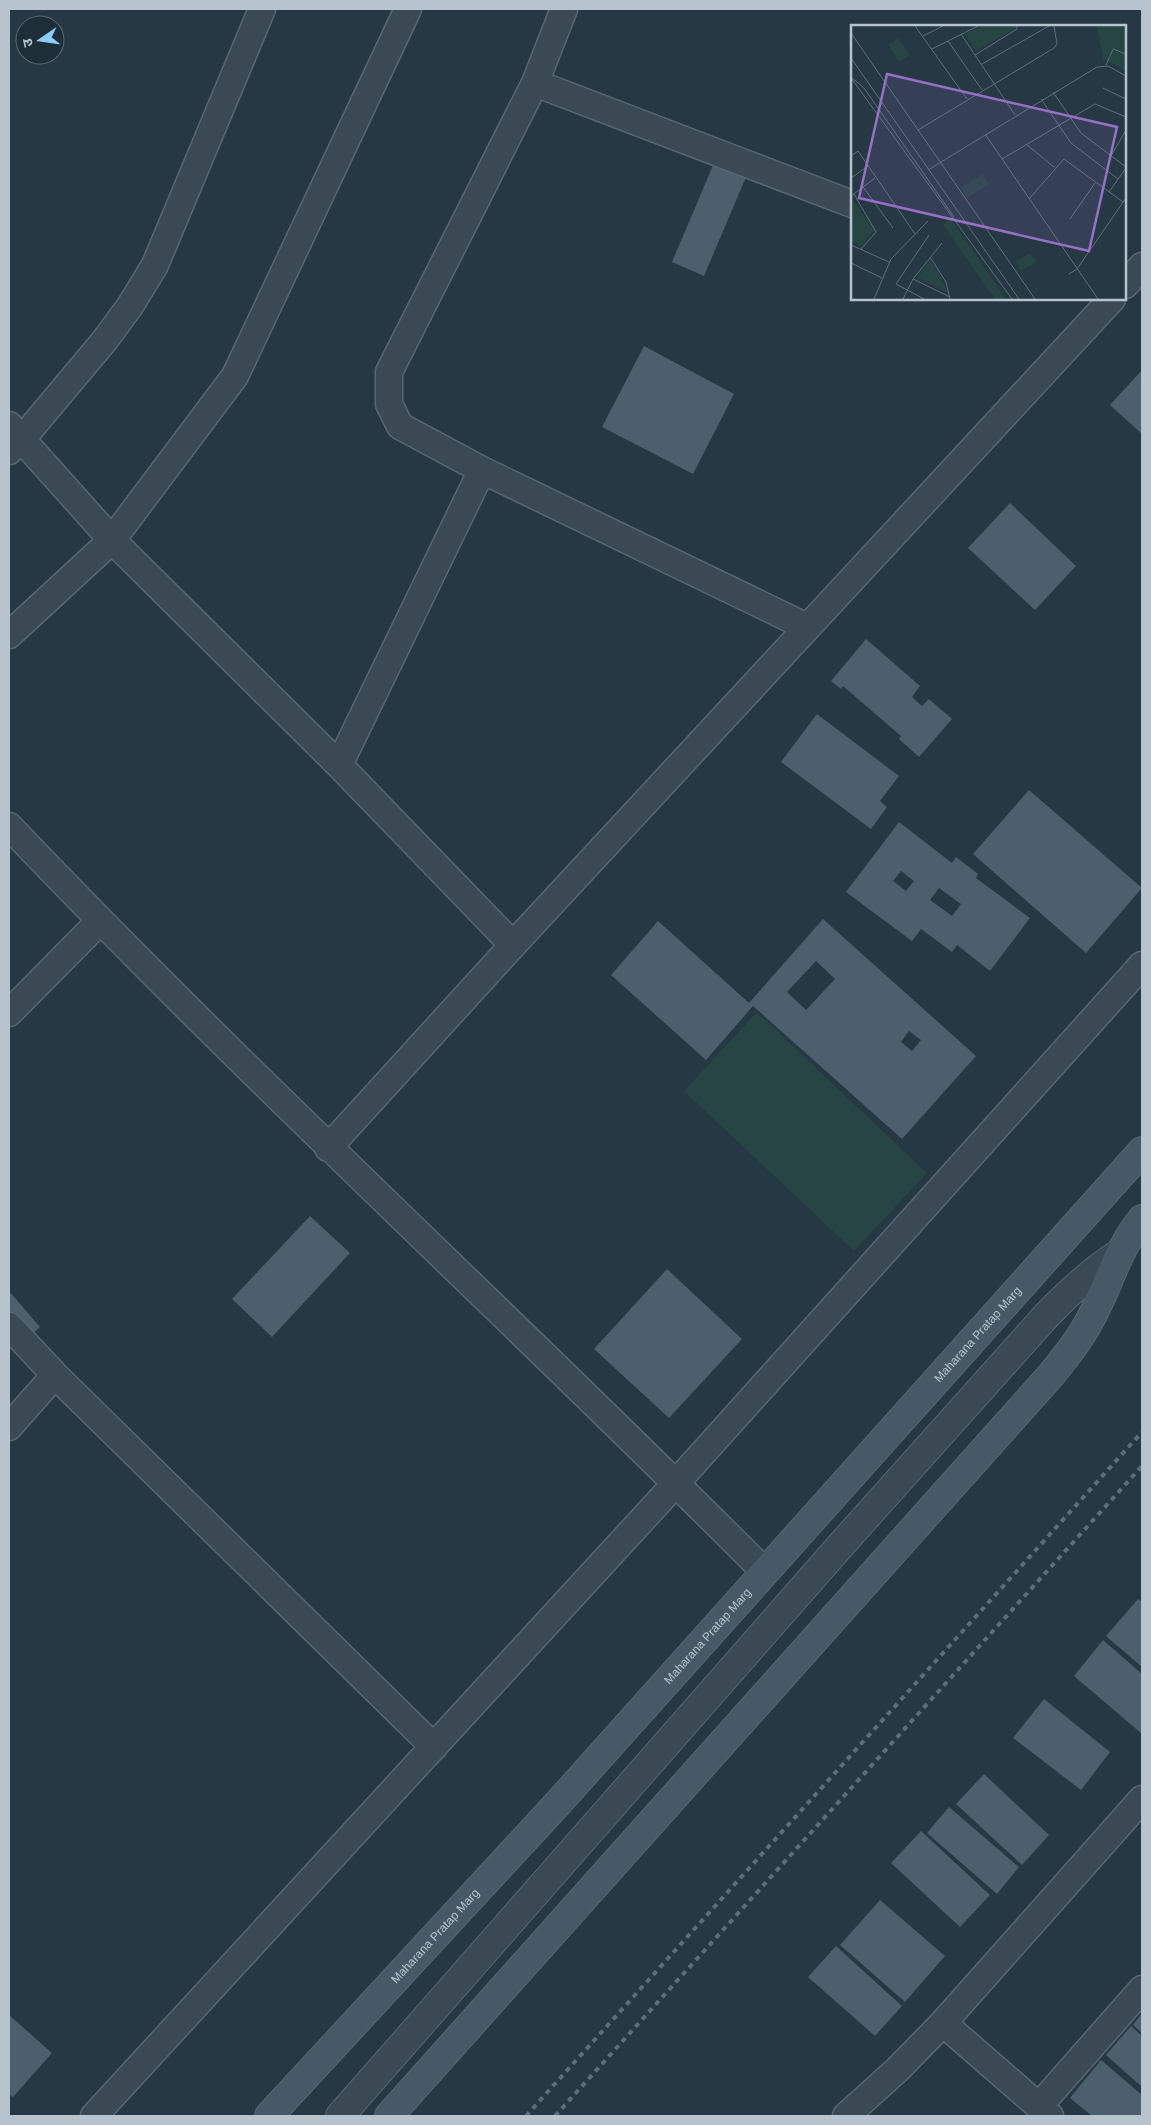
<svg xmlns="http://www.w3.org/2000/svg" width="1151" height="2125" viewBox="0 0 1151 2125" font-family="Arial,'Noto Sans Devanagari',sans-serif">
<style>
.green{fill:#274543}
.building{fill:#4b606c;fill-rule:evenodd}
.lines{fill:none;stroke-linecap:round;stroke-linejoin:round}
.minor-casing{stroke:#586771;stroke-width:29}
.tertiary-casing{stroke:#586771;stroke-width:30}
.secondary-casing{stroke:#586771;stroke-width:30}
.minor{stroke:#3a4953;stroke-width:26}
.tertiary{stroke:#3a4953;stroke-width:28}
.secondary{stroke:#475967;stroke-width:28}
.rail{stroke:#5c6e7b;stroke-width:4;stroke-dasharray:5 5;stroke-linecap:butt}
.labels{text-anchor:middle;stroke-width:4.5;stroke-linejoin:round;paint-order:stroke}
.street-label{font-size:12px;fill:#b7c4cd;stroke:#1e2e39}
.inset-road{fill:none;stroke:#5f707b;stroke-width:1}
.view{fill:#9670c5;fill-opacity:0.15;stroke:#9670c5;stroke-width:2.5}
.inset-edge{fill:none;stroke:#b7c4cd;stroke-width:2.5}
</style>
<rect width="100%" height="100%" fill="#253844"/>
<path class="green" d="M 757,1012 L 927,1173 L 854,1251 L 684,1091 Z"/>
<path class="building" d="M 714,163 L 746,177 L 704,276 L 672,262 Z
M 644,346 L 734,394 L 693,474 L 602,427 Z
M 1142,370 L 1142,434 L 1110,405 Z
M 1010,503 L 1076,566 L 1035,610 L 968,548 Z
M 866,639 L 920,686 L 912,697 L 922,706 L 929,699 L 952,719 L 919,757 L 899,739 L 901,736 L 843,686 L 841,689 L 831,681 Z
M 817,714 L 899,776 L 880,801 L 887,807 L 871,829 L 781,762 Z
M 1029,790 L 1142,888 L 1086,953 L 973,854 Z
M 899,822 L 952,863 L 956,857 L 978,874 L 976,878 L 1030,918 L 990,971 L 957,945 L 952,952 L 921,929 L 912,941 L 846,892 ZM 901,871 L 914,881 L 906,891 L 893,881 ZM 939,888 L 961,904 L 952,916 L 930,900 Z
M 823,919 L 976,1056 L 902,1139 L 753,1006 L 706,1060 L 611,975 L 658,921 L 749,1003 ZM 816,961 L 835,979 L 806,1010 L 787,992 ZM 909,1031 L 921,1040 L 912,1051 L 901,1042 Z
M 310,1216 L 350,1253 L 272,1337 L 232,1299 Z
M 667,1269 L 742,1339 L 669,1418 L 594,1349 Z
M 9,1291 L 40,1327 L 25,1341 L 9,1323 Z
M 1138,1599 L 1142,1602 L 1142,1667 L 1106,1636 Z
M 1103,1640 L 1142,1674 L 1142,1734 L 1074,1676 Z
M 1044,1699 L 1110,1752 L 1081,1790 L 1013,1738 Z
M 984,1774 L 1049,1835 L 1022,1865 L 956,1804 Z
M 949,1807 L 1019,1867 L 997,1894 L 927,1833 Z
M 921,1831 L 990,1895 L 960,1927 L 891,1863 Z
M 880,1900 L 945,1956 L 905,2002 L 840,1945 Z
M 836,1946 L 902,2006 L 875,2036 L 808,1977 Z
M 1142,2013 L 1142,2033 L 1133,2025 Z
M 9,2015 L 52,2053 L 13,2097 L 9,2094 Z
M 1131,2026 L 1142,2036 L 1142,2087 L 1106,2055 Z
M 1101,2060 L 1142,2095 L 1142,2116 L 1092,2116 L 1070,2098 Z"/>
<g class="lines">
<defs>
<path id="minor" d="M 564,9 L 535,83 L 389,372 L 389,404 L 400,426 L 482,470 L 807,627
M 535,83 L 852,204
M 1125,285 L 1142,266
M 9,425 L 112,540 L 339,765 L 513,945
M 9,451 L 22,439 L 105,340 L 130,306 L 155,265 L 262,9
M 9,635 L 112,540 L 235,376 L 408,9
M 339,765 L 482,470
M 9,826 C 253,1082 515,1321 765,1572
M 9,1013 L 100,921
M 328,1148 L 513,945 L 1112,299
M 9,1326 L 55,1375 L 434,1747
M 9,1427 L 55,1375
M 943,2023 L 1050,2116
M 1039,2106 L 1142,1989
M 94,2116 L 676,1483 L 1142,965
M 846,2116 L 897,2070 L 943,2023 L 1142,1799"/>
<path id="tertiary" d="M 340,2116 L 841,1545 L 1046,1316 C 1069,1292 1091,1272 1118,1254"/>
<g id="secondary">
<path id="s1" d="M 269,2116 L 560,1801 L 1142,1151"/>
<path d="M 389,2116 L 1051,1375 C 1069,1353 1084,1334 1096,1308 C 1112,1276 1119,1247 1142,1219"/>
</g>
</defs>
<use href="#minor" class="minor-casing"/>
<use href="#tertiary" class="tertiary-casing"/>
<use href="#secondary" class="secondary-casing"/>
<use href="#minor" class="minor"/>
<use href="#tertiary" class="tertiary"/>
<use href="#secondary" class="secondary"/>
<path class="rail" d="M 526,2116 L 1142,1432
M 555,2116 L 1142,1466"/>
</g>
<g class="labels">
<g class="street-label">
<text dy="4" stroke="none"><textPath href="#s1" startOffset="1055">Maharana Pratap Marg</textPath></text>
<text dy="4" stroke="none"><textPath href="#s1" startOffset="650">Maharana Pratap Marg</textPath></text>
<text dy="4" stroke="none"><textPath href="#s1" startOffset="245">Maharana Pratap Marg</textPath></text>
</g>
</g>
<g transform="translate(851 25)">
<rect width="275" height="275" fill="#253844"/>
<path d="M 131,1 L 165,1 L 165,3 L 125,26 L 114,9 ZM 246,1 L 275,1 L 275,46 L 252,34 ZM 47,13 L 59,30 L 48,37 L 37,19 ZM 131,149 L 138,159 L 116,173 L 110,163 ZM 2,175 L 23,205 L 10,221 L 0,216 ZM 100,194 L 155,274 L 144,274 L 92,200 ZM 179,228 L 185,237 L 170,246 L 164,237 ZM 79,235 L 89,251 L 97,268 L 66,253 Z" fill="#274543"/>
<path class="inset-road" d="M 64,1 L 116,74M 0,8 L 184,274M 110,9 L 164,90M 72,11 L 92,1M 97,16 L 131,65M 81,24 L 127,1M 124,30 L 166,4 L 166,1M 0,33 L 168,274M 131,39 L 198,1M 255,40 L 262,24 L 275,29M 0,52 L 13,63 L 103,192M 0,53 L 161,274M 252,63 L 275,74M 202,67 L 230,108 L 275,142M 190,74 L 220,118 L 267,154M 67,105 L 203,23 L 206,19 L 203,1M 134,109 L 247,274M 175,119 L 203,142M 0,131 L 7,126 L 64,209M 260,131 L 275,105M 151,134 L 244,79 L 275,92M 77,145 L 246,42 L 257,41 L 275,51M 0,153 L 17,141M 12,162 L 42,203M 258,167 L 275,143M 3,169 L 25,207 L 10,224M 0,171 L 24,153M 178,174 L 213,134 L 272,177M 219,194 L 244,158M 0,220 L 38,237M 79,232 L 95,257 L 99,274M 0,238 L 31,253M 218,249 L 226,244 L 275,173M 62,254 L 99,272M 23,274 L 40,234 L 77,196M 52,274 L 62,254 L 91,218M 73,274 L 45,259 L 78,210"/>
<path class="view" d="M 36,49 L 266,102 L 238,226 L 8,173 Z"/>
<rect width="275" height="275" class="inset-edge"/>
</g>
<rect width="1151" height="2125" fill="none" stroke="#b7c4cd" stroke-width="20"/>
<g transform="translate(40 40) rotate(257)"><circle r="24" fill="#1e2e39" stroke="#5b6a74"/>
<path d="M0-4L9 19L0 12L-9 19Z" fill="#8bcdfe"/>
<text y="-8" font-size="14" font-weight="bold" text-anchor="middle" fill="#b7c4cd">उ</text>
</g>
</svg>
